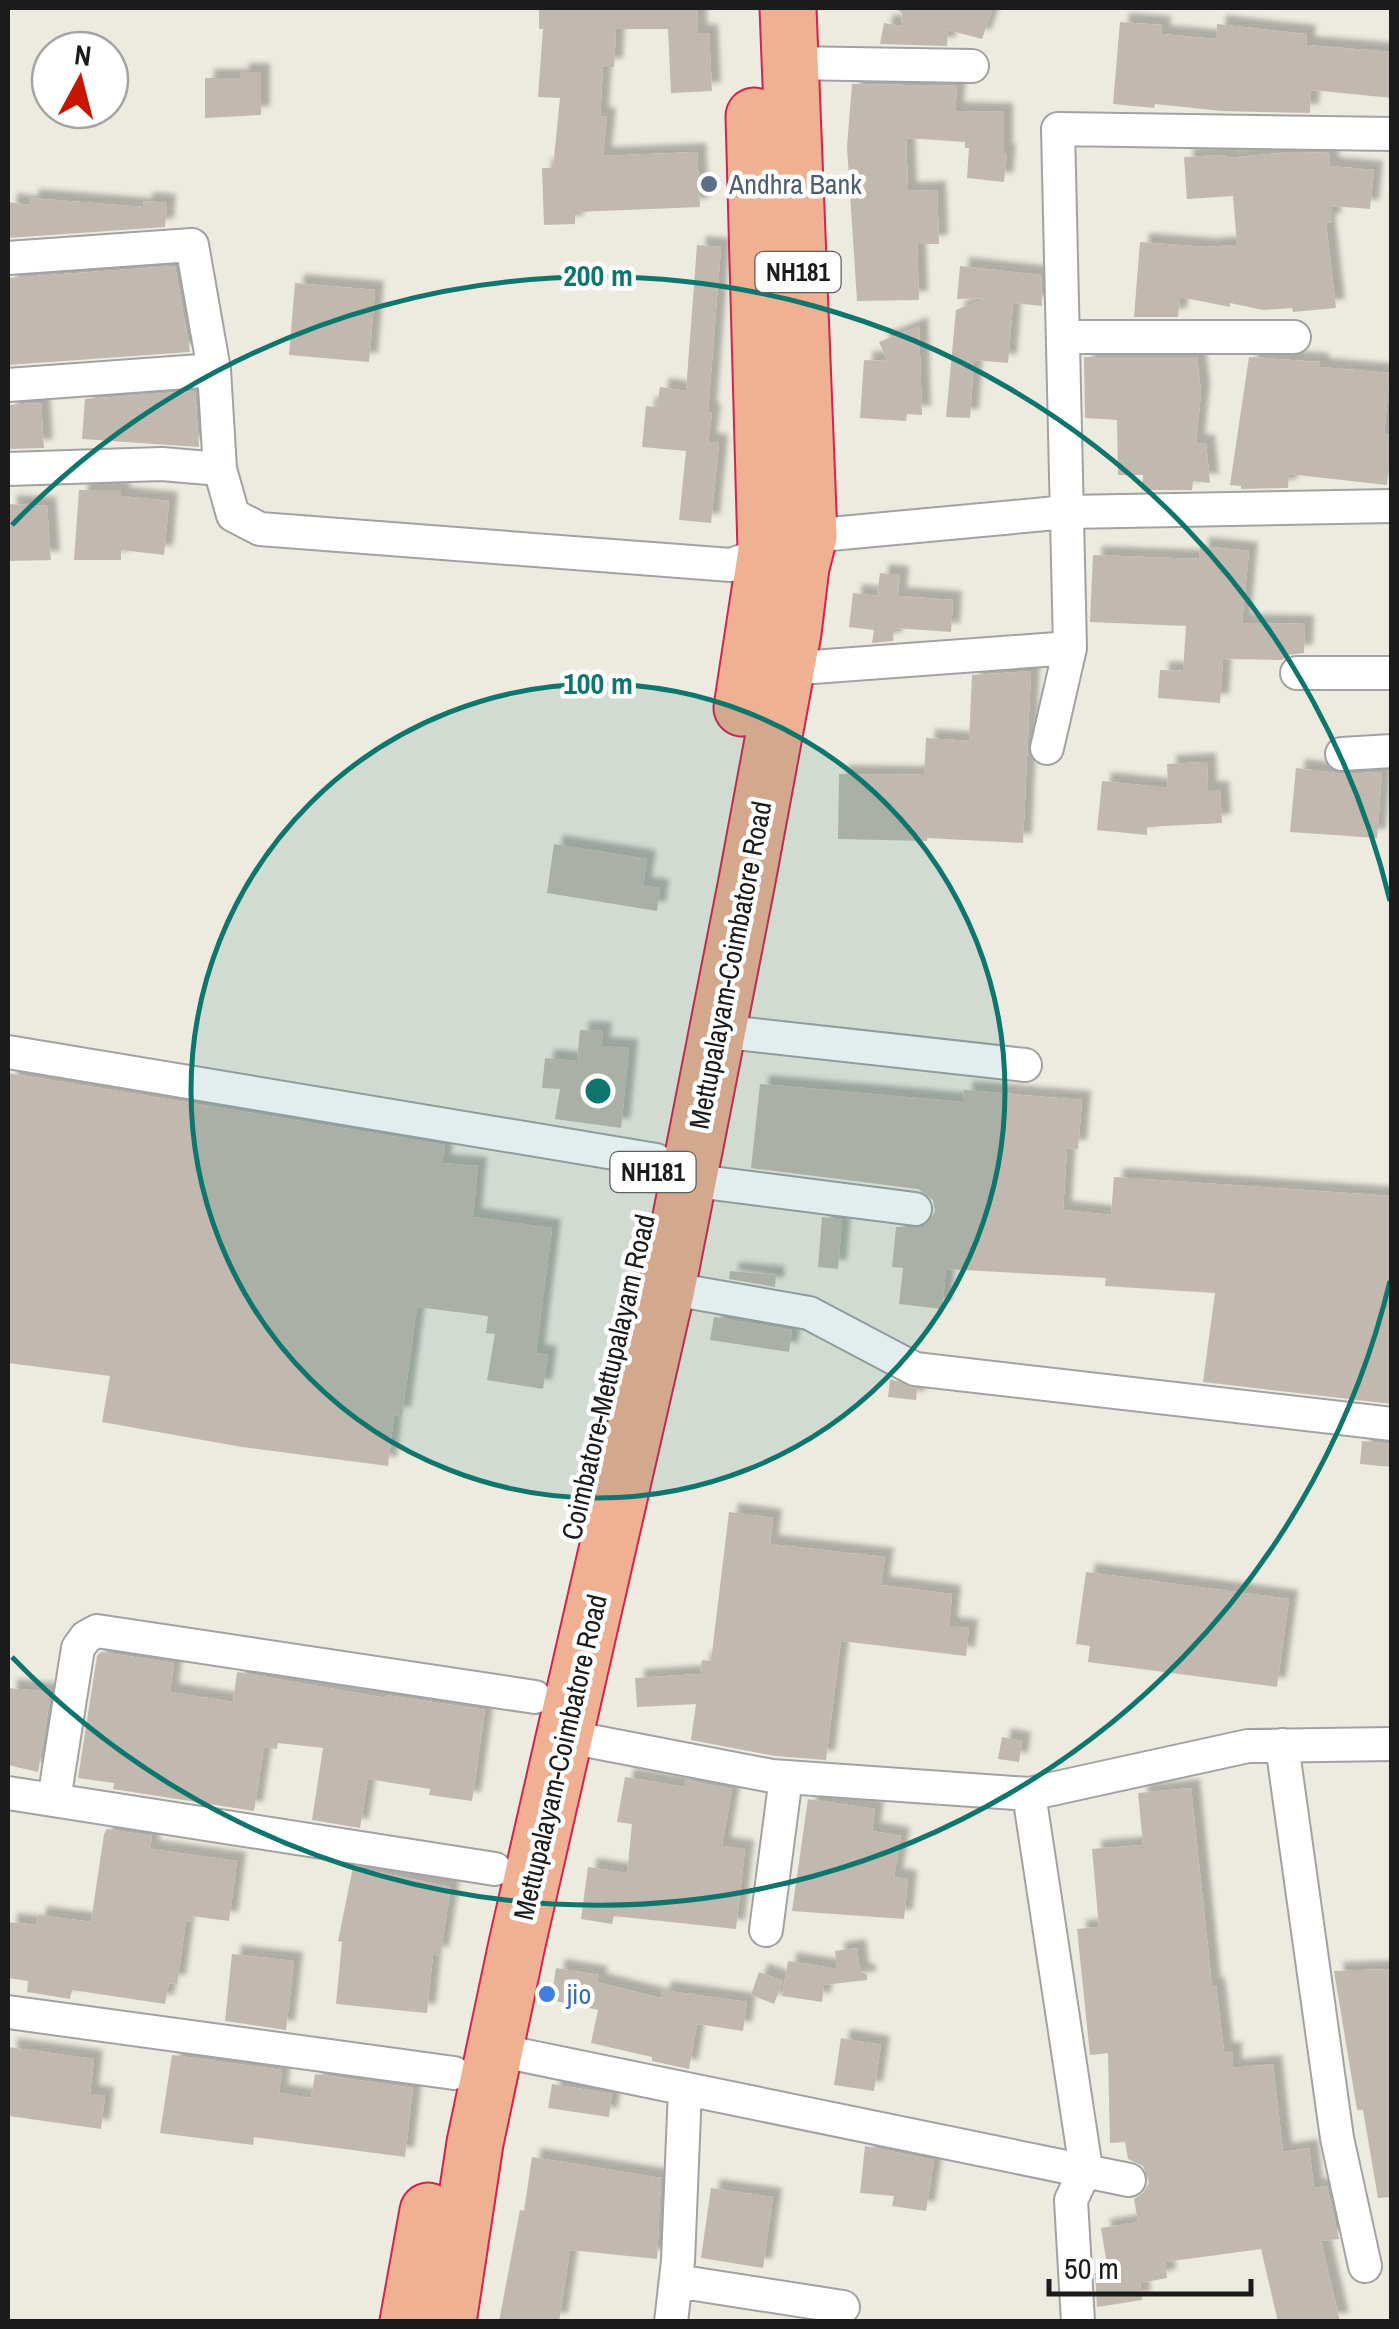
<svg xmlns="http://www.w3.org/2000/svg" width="1399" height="2329" viewBox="0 0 1399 2329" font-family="'Archivo Narrow',sans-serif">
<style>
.building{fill:#c1b9b0;filter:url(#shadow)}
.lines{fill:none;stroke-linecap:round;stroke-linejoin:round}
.minor-casing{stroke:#a2a2a2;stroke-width:36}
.trunk-casing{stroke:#d3244e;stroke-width:59}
.minor{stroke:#fff;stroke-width:32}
.trunk{stroke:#f0b092;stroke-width:55}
.ring{fill:none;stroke:#0f766e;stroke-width:5}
.service-dot{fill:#5c6f8a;stroke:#fff;stroke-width:4}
.shop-dot{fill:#3f7fe0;stroke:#fff;stroke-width:4}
.labels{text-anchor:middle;stroke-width:9;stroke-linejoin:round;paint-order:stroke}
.shield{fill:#fff;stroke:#5f5f5f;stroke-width:2.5}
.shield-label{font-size:25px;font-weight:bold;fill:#1b1b1b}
.service-label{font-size:28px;fill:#4e5e75;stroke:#fff;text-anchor:start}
.street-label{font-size:28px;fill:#1b1b1b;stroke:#fff}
.shop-label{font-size:28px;fill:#366cbe;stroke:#fff;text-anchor:start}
.centre{fill:#0f766e;stroke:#fff;stroke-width:5}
.ring-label{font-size:30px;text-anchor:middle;font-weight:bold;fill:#0f766e;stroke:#fff;stroke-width:9;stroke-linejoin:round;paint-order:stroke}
</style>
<defs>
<filter id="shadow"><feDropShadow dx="9" dy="-9" stdDeviation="2.5" flood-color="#0004"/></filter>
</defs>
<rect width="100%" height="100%" fill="#edeae0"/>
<path class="building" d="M 539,8 L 698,8 L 698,33 L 709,33 L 712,91 L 671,93 L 668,29 L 616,29 L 614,67 L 603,67 L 600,116 L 607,117 L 603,156 L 697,152 L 700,207 L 575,212 L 575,224 L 544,225 L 542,168 L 553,168 L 560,98 L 538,97 L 543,29 L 539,29 Z
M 895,8 L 993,8 L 982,39 L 948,30 L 947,46 L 880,44 L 884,23 L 901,26 L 902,13 Z
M 1120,22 L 1162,25 L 1161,34 L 1216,39 L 1217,24 L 1268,30 L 1307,34 L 1306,45 L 1392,52 L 1392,98 L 1311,90 L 1310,113 L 1222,111 L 1155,104 L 1154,108 L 1113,104 Z
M 240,72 L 261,72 L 261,115 L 205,118 L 205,78 L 240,78 Z
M 852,84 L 957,86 L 955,111 L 1004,112 L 1004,153 L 1007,153 L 1004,182 L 967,178 L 969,148 L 965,148 L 965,142 L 906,138 L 908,191 L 937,190 L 939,244 L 917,244 L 919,300 L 857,301 L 847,147 Z
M 1291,152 L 1329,153 L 1330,166 L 1374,170 L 1370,209 L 1332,206 L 1332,222 L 1326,223 L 1336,308 L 1293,312 L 1292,308 L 1263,310 L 1230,303 L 1230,307 L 1180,297 L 1178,317 L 1134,317 L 1140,242 L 1206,247 L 1237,245 L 1233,196 L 1187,199 L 1184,157 L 1227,155 L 1227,158 Z
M 30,198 L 143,207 L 144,201 L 167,203 L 165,227 L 8,238 L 8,202 L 29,205 Z
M 697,245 L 721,247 L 708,412 L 712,413 L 708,442 L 719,443 L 711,523 L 679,520 L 686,451 L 642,447 L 646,406 L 657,407 L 660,387 L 686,391 Z
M 175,266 L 190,352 L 8,365 L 8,278 Z
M 960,266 L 1041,275 L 1042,306 L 1013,303 L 1008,363 L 974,360 L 970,418 L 946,417 L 956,310 L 987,298 L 957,299 Z
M 295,283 L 375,290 L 369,362 L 289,355 Z
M 919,326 L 922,415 L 907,414 L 906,421 L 860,418 L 864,360 L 887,361 L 879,342 Z
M 1084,357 L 1197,357 L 1201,392 L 1196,443 L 1206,444 L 1210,483 L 1193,481 L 1192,490 L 1142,490 L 1143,475 L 1118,475 L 1117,420 L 1085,418 Z
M 1249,357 L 1320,362 L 1320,367 L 1390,373 L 1384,434 L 1392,435 L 1387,485 L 1289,474 L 1288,488 L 1241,489 L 1241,486 L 1230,485 Z
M 195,391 L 199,447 L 82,439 L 85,399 Z
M 41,403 L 44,448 L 8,449 L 8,405 Z
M 79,490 L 121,490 L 121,496 L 169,501 L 164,555 L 121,550 L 121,560 L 74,560 Z
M 8,504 L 47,506 L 51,560 L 8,561 Z
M 1200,546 L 1249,551 L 1242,623 L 1305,624 L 1304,653 L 1288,655 L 1282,660 L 1223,659 L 1220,703 L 1158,698 L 1160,670 L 1183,671 L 1186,626 L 1090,622 L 1093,555 L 1199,559 Z
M 880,573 L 900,575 L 898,596 L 953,600 L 951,632 L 894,628 L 893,641 L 872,643 L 874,630 L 849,627 L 853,593 L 877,596 Z
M 1031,671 L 1023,843 L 927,838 L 927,841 L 838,839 L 839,774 L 924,775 L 926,738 L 969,741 L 972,675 Z
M 1207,762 L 1208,790 L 1220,790 L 1222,823 L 1147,827 L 1147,835 L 1097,830 L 1102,781 L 1168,788 L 1167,764 Z
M 1296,768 L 1343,774 L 1382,772 L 1377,838 L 1290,832 Z
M 554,844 L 647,859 L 643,886 L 660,888 L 657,911 L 547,893 Z
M 580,1030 L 603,1031 L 601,1046 L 629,1048 L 621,1128 L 555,1119 L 560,1089 L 542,1088 L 545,1058 L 577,1061 Z
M 8,1073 L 445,1145 L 442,1163 L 478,1166 L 473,1217 L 552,1228 L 536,1353 L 548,1355 L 543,1389 L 487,1380 L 495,1334 L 486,1333 L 488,1316 L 417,1307 L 402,1416 L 394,1415 L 388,1466 L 242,1447 L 102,1422 L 110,1376 L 8,1363 Z
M 760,1084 L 963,1102 L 964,1090 L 1082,1100 L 1078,1149 L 1067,1148 L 1063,1210 L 1111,1215 L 1114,1177 L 1392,1196 L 1392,1404 L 1203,1382 L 1215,1293 L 1105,1286 L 1106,1278 L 946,1269 L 942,1309 L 899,1304 L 903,1268 L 892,1267 L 896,1227 L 924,1227 L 935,1212 L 933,1200 L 918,1189 L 751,1168 Z
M 822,1217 L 842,1220 L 838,1269 L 818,1267 Z
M 730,1271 L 776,1275 L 775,1287 L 729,1279 Z
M 714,1317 L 792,1330 L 789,1352 L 710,1340 Z
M 890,1379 L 917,1389 L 916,1400 L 888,1397 Z
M 1362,1441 L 1392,1444 L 1392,1467 L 1360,1464 Z
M 729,1512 L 773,1518 L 770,1544 L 885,1557 L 881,1585 L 952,1594 L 949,1626 L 969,1628 L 966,1656 L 841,1641 L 826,1760 L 775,1756 L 691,1740 L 696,1704 L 637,1707 L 635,1678 L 700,1674 L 702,1660 L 711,1661 Z
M 1086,1572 L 1289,1599 L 1277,1687 L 1088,1662 L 1090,1646 L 1076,1644 Z
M 101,1652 L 174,1663 L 170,1692 L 233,1702 L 237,1672 L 386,1698 L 386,1695 L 485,1710 L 472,1801 L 429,1795 L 430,1789 L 368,1779 L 360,1828 L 312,1820 L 323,1748 L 278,1743 L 277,1749 L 264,1747 L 254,1811 L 113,1789 L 114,1783 L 78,1778 L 97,1656 Z
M 8,1688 L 51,1692 L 38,1772 L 8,1765 Z
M 1002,1737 L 1022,1741 L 1019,1762 L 998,1759 Z
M 625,1777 L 685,1787 L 686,1780 L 732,1789 L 722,1846 L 745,1849 L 736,1929 L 614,1916 L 612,1924 L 581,1919 L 588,1867 L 627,1873 L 632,1824 L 617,1822 Z
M 1191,1788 L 1212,1987 L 1216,1986 L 1224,2051 L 1233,2051 L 1233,2068 L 1273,2064 L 1283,2152 L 1309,2148 L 1314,2188 L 1327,2186 L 1339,2239 L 1321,2241 L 1340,2322 L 1278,2322 L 1261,2249 L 1165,2262 L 1167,2278 L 1140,2283 L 1142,2300 L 1097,2307 L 1095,2273 L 1108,2271 L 1101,2228 L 1138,2222 L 1134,2199 L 1144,2192 L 1149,2183 L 1143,2166 L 1128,2159 L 1125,2142 L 1110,2143 L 1108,2053 L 1090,2055 L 1077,1929 L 1099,1927 L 1092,1849 L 1143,1845 L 1138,1793 Z
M 808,1799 L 875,1809 L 872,1831 L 901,1836 L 894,1877 L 908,1879 L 904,1919 L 792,1911 Z
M 107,1829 L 152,1836 L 150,1849 L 237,1861 L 229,1921 L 191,1916 L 190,1922 L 186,1921 L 177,1984 L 169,1983 L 165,2004 L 72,1990 L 70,1999 L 27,1992 L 28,1981 L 8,1978 L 8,1922 L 36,1925 L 38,1915 L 91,1922 L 104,1834 Z
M 353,1867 L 451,1887 L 440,1956 L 433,1954 L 427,2013 L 336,2004 L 342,1942 L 338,1941 Z
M 857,1948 L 860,1972 L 867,1974 L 867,1980 L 824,1985 L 822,2002 L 782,1996 L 788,1961 L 837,1969 L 835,1951 Z
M 232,1954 L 294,1961 L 286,2030 L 225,2021 Z
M 556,1968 L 599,1975 L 597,1982 L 661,1998 L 662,1990 L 747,2002 L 743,2031 L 697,2024 L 689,2069 L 652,2061 L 652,2057 L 591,2043 L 598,2010 L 551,2000 Z
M 1392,1969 L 1392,2197 L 1378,2198 L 1363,2110 L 1357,2110 L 1334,1971 Z
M 759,1972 L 783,1981 L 774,2004 L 751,1995 Z
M 841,2038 L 881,2045 L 874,2091 L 834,2085 Z
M 8,2047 L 94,2059 L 90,2094 L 105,2096 L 101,2129 L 9,2116 Z
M 172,2055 L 282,2070 L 279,2093 L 311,2098 L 315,2074 L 413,2088 L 405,2157 L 254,2137 L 253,2145 L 160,2133 Z
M 552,2084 L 612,2094 L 609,2117 L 548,2108 Z
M 865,2146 L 934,2160 L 926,2211 L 892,2206 L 894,2196 L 860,2193 Z
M 532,2157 L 661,2178 L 657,2259 L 570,2250 L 559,2322 L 499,2322 L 520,2210 L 524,2211 Z
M 711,2188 L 773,2197 L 763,2268 L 701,2258 Z"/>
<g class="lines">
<defs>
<path id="minor" d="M 790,63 L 972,66
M 8,258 L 192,245 L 214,370 L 220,469
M 1064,337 L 1294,337
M 8,385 L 214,370
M 8,469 L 162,464 L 220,469 L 233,515 L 260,529 L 731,565 L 809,536 L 1067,512 L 1392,506
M 786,669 L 1070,648 L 1058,129 L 1392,134
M 1297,673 L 1392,673
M 1047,748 L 1070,648
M 1342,754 L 1392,751
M 718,1031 L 1025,1065
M 8,1052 L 656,1160
M 688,1180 L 915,1209
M 667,1288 L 809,1313 L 915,1369 L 1392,1424
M 564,1736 L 772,1776 L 1029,1794 L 1248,1746 L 1392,1744
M 1282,1745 L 1337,2138 L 1365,2266
M 8,1793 L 495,1869
M 1029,1794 L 1086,2169 L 1071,2200 L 1078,2322
M 54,1800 L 78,1648 L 86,1637 L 97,1631 L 535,1697
M 766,1930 L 786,1777
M 8,2012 L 454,2073
M 497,2050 L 1129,2180
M 676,2281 L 843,2307
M 671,2322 L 678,2261 L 685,2089"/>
<path id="trunk" d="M 742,708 L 766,551 L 754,116
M 408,2322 L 428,2211
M 448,2322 L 475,2143 L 517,1944 L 667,1288 L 746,886 L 793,633 L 801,567 L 809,536 L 788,8"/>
</defs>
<use href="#minor" class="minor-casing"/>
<use href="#trunk" class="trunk-casing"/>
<use href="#minor" class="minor"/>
<use href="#trunk" class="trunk"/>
</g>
<circle cx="598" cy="1091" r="407" fill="#0f766e" fill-opacity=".12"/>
<g class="ring">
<circle cx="598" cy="1091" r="407"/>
<path d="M1390 1281A815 815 0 0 1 12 1657M12 525A815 815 0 0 1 1390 901"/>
</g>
<circle class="service-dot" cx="709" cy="184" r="10"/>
<circle class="shop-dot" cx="547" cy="1994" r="10"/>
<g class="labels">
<g class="shield">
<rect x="755.5" y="252" width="85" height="40" rx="8"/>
<rect x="610.5" y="1152" width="85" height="40" rx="8"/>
</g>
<g class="shield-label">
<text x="798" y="281">NH181</text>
<text x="653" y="1181">NH181</text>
</g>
<g class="service-label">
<text x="729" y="194">Andhra Bank</text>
</g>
<g class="street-label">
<text transform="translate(730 965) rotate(-79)" y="10">Mettupalayam-Coimbatore Road</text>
<text transform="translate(608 1377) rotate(-77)" y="10">Coimbatore-Mettupalayam Road</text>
<text transform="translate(560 1757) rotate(-77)" y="10">Mettupalayam-Coimbatore Road</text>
</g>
<g class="shop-label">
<text x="567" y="2004">jio</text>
</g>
</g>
<circle cx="598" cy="1091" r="15" class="centre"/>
<g class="ring-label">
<text x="598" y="286">200 m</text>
<text x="598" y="694">100 m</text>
</g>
<rect width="1399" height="2329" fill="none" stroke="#1b1b1b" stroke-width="20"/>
<g transform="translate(80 80) rotate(7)"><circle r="48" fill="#ffffff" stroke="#a4a4a4" stroke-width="2.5"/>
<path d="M0-8L18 38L0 25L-18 38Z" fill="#c41601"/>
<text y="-15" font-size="28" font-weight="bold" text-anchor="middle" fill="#1b1b1b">N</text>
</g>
<path d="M1049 2279v15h202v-15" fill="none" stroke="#1b1b1b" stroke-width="5"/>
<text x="1064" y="2279" font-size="30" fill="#1b1b1b" stroke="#ffffff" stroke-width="8" paint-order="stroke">50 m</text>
</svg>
